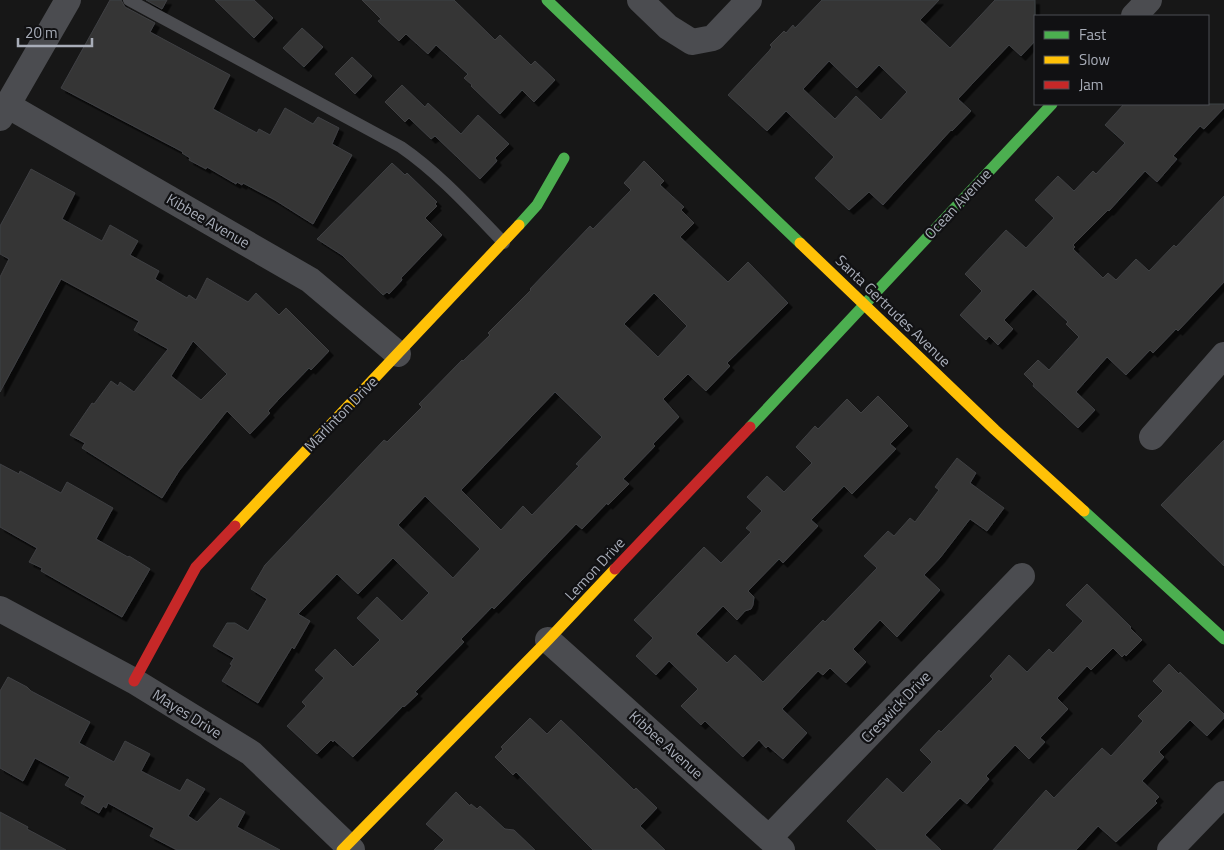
<svg xmlns="http://www.w3.org/2000/svg" width="1224" height="850" viewBox="0 0 1224 850" font-family="'Titillium Web',sans-serif">
<style>
.building{fill:#353536;stroke:#3f4043;fill-rule:evenodd;filter:url(#shadow)}
.lines{fill:none;stroke-linecap:round;stroke-linejoin:round}
.lane{stroke:#4b4c50;stroke-width:12}
.street{stroke:#4b4c50;stroke-width:26}
.fast{stroke:#4caf50;stroke-width:11}
.slow{stroke:#ffc107;stroke-width:11}
.jam{stroke:#c62828;stroke-width:11}
.labels{text-anchor:middle;stroke-width:4.5;stroke-linejoin:round;paint-order:stroke}
.street-label{font-size:15px;fill:#a8adb8;stroke:#111113}
</style>
<defs>
<filter id="shadow"><feDropShadow dx="4.5" dy="4.5" stdDeviation="0" flood-color="#0009"/></filter>
</defs>
<rect width="100%" height="100%" fill="#171717"/>
<path class="building" d="M 110,0 L 121,0 L 125,7 L 155,23 L 150,32 L 230,75 L 213,109 L 257,133 L 259,129 L 270,135 L 285,108 L 313,124 L 318,117 L 339,128 L 332,144 L 352,155 L 313,224 L 275,200 L 243,183 L 242,185 L 237,182 L 236,184 L 207,167 L 206,169 L 189,160 L 190,158 L 182,153 L 183,152 L 61,88 Z
M 146,0 L 167,0 L 162,9 Z
M 215,0 L 254,0 L 273,18 L 254,38 Z
M 362,0 L 454,0 L 495,40 L 500,35 L 531,65 L 535,61 L 555,80 L 534,102 L 522,90 L 500,114 L 471,86 L 472,85 L 464,78 L 468,74 L 436,45 L 428,54 L 406,34 L 399,41 L 378,21 L 381,19 Z
M 822,0 L 939,0 L 920,20 L 950,48 L 995,0 L 1035,0 L 1035,41 L 1021,56 L 1009,45 L 972,84 L 958,99 L 971,111 L 952,131 L 951,130 L 883,205 L 869,192 L 849,210 L 815,178 L 834,157 L 786,111 L 767,131 L 728,95 L 769,51 L 772,47 L 770,45 L 784,31 L 786,33 L 793,25 L 795,28 ZM 829,61 L 857,88 L 879,65 L 907,92 L 881,120 L 856,96 L 835,119 L 803,89 Z
M 302,28 L 323,47 L 304,67 L 283,48 Z
M 352,57 L 372,76 L 355,94 L 335,74 Z
M 402,85 L 425,107 L 428,103 L 461,134 L 478,115 L 509,144 L 495,158 L 497,161 L 480,179 L 435,136 L 431,139 L 409,118 L 405,122 L 385,102 Z
M 1124,104 L 1224,104 L 1224,108 L 1204,129 L 1200,126 L 1173,156 L 1177,159 L 1157,182 L 1145,171 L 1109,211 L 1108,210 L 1073,245 L 1075,247 L 1073,249 L 1103,278 L 1108,273 L 1116,280 L 1136,259 L 1149,271 L 1174,245 L 1176,247 L 1224,196 L 1224,282 L 1178,331 L 1176,329 L 1153,353 L 1150,350 L 1126,375 L 1107,357 L 1076,392 L 1095,410 L 1078,428 L 1033,386 L 1034,384 L 1024,374 L 1038,360 L 1049,370 L 1079,337 L 1066,324 L 1068,322 L 1033,289 L 1004,320 L 1013,329 L 998,345 L 989,336 L 986,340 L 960,315 L 982,291 L 965,274 L 1006,230 L 1026,248 L 1054,218 L 1035,200 L 1058,176 L 1074,191 L 1093,171 L 1096,174 L 1125,143 L 1105,125 Z
M 644,161 L 664,181 L 660,185 L 684,207 L 681,210 L 694,223 L 680,237 L 728,282 L 748,262 L 788,303 L 727,363 L 730,366 L 706,391 L 688,374 L 663,399 L 679,417 L 653,444 L 655,446 L 623,479 L 629,484 L 608,505 L 607,503 L 582,529 L 576,524 L 494,609 L 492,607 L 461,639 L 464,642 L 415,692 L 418,694 L 404,707 L 403,706 L 353,757 L 334,740 L 333,742 L 331,740 L 317,754 L 287,726 L 306,706 L 302,702 L 324,678 L 315,670 L 335,649 L 353,667 L 380,640 L 357,618 L 377,597 L 402,621 L 429,593 L 393,558 L 358,594 L 337,574 L 298,614 L 310,621 L 294,649 L 292,647 L 258,703 L 222,681 L 232,665 L 230,664 L 234,658 L 213,646 L 227,623 L 235,623 L 248,631 L 267,599 L 251,589 L 265,565 L 384,440 L 387,442 L 422,407 L 419,404 L 462,360 L 463,361 L 490,335 L 488,333 L 531,290 L 530,289 L 590,226 L 593,229 L 631,190 L 624,183 ZM 654,293 L 687,326 L 658,357 L 624,324 ZM 555,392 L 602,437 L 576,464 L 579,466 L 532,515 L 523,506 L 501,530 L 461,490 ZM 425,496 L 480,549 L 453,578 L 398,525 Z
M 392,163 L 405,175 L 407,173 L 437,202 L 435,204 L 437,206 L 425,218 L 442,235 L 401,278 L 402,280 L 389,294 L 387,292 L 383,295 L 342,255 L 317,239 Z
M 31,169 L 75,193 L 62,219 L 102,241 L 110,225 L 138,241 L 130,255 L 159,271 L 155,279 L 187,298 L 189,295 L 196,300 L 207,278 L 248,302 L 256,293 L 279,315 L 286,308 L 329,351 L 311,370 L 309,368 L 278,400 L 268,411 L 270,413 L 250,434 L 227,411 L 179,471 L 162,498 L 82,448 L 85,443 L 70,435 L 92,403 L 94,404 L 111,381 L 118,386 L 120,382 L 134,392 L 168,349 L 134,330 L 139,321 L 61,279 L 0,392 L 0,277 L 9,259 L 0,254 L 0,226 ZM 193,341 L 227,374 L 201,400 L 171,376 Z
M 878,396 L 908,426 L 890,444 L 896,449 L 852,494 L 844,486 L 811,520 L 818,526 L 783,563 L 779,559 L 748,591 L 754,597 L 753,605 L 751,609 L 745,611 L 737,620 L 723,606 L 696,634 L 727,663 L 735,655 L 763,682 L 823,620 L 825,622 L 877,568 L 864,556 L 888,531 L 894,536 L 910,518 L 915,522 L 939,490 L 935,487 L 957,458 L 976,473 L 970,483 L 1004,508 L 987,531 L 970,519 L 940,558 L 924,575 L 940,590 L 897,637 L 880,620 L 853,649 L 866,662 L 846,683 L 830,668 L 823,675 L 818,671 L 782,709 L 807,733 L 783,759 L 768,746 L 766,748 L 759,740 L 743,757 L 705,721 L 701,725 L 681,706 L 698,689 L 669,661 L 656,675 L 636,656 L 653,638 L 634,620 L 704,547 L 721,563 L 751,532 L 746,528 L 762,511 L 747,497 L 767,476 L 784,492 L 812,463 L 796,447 L 815,426 L 818,429 L 847,399 L 861,413 Z
M 1224,440 L 1224,566 L 1161,505 Z
M 0,464 L 19,474 L 20,471 L 61,493 L 67,482 L 113,508 L 96,539 L 128,557 L 129,556 L 150,569 L 122,617 L 41,571 L 42,568 L 29,562 L 37,548 L 0,527 Z
M 1087,584 L 1131,627 L 1130,628 L 1142,640 L 1126,656 L 1125,654 L 1122,657 L 1113,648 L 1091,670 L 1087,666 L 1057,698 L 1068,709 L 1040,738 L 1045,742 L 1029,759 L 1015,745 L 986,776 L 989,779 L 967,804 L 960,798 L 925,835 L 941,850 L 877,850 L 847,821 L 887,778 L 903,793 L 932,762 L 920,750 L 939,730 L 941,732 L 993,679 L 990,676 L 1009,655 L 1027,672 L 1049,649 L 1053,653 L 1083,621 L 1066,605 Z
M 1169,664 L 1179,674 L 1180,672 L 1224,714 L 1224,718 L 1207,736 L 1190,720 L 1159,752 L 1164,757 L 1142,781 L 1159,797 L 1155,801 L 1157,803 L 1116,842 L 1098,826 L 1076,850 L 993,850 L 1046,790 L 1054,798 L 1102,748 L 1111,756 L 1143,721 L 1138,716 L 1163,691 L 1153,681 Z
M 8,677 L 27,687 L 31,691 L 90,722 L 79,743 L 114,762 L 125,741 L 150,754 L 141,771 L 180,791 L 187,779 L 205,789 L 188,816 L 197,822 L 220,798 L 245,812 L 237,827 L 280,850 L 177,850 L 150,836 L 154,828 L 108,803 L 106,808 L 103,806 L 99,813 L 81,803 L 85,796 L 65,785 L 70,777 L 35,758 L 23,781 L 0,768 L 0,691 Z
M 530,718 L 547,734 L 561,720 L 634,790 L 636,788 L 657,808 L 640,826 L 665,850 L 593,850 L 516,772 L 513,775 L 495,757 L 503,749 L 501,747 Z
M 456,792 L 470,806 L 471,804 L 477,809 L 480,806 L 505,829 L 514,830 L 535,850 L 434,850 L 444,840 L 426,824 Z
M 0,812 L 28,827 L 27,829 L 66,850 L 0,850 Z"/>
<g class="lines">
<path class="lane" d="M 129,0 L 401,147 C 440,174 471,209 504,243"/>
<path class="street" d="M 640,0 L 668,27 L 692,42 L 713,38 L 749,0
M 1134,16 L 1149,0
M 7,105 L 310,280 L 398,354
M 0,118 L 68,0
M 1152,437 L 1224,355
M 0,609 L 134,681 L 251,753 L 352,850
M 548,640 L 782,850
M 769,838 L 1022,576
M 1170,850 L 1224,794"/>
<path class="fast" d="M 547,0 L 800,243
M 519,225 L 537,205 L 564,158
M 750,427 L 1052,104
M 1084,511 L 1224,639"/>
<path class="slow" d="M 800,243 L 995,430 L 1084,511
M 235,526 L 519,225
M 342,850 L 548,640 L 615,569"/>
<path class="jam" d="M 615,569 L 750,427
M 134,681 L 196,567 L 235,526"/>
</g>
<g class="labels">
<g class="street-label">
<text transform="translate(958 204) rotate(-47)" y="5">Ocean Avenue</text>
<text transform="translate(208 221) rotate(30)" y="5">Kibbee Avenue</text>
<text transform="translate(893 311) rotate(44)" y="5">Santa Gertrudes Avenue</text>
<text transform="translate(341 414) rotate(-46)" y="5">Marlinton Drive</text>
<text transform="translate(595 569) rotate(-47)" y="5">Lemon Drive</text>
<text transform="translate(896 707) rotate(-46)" y="5">Creswick Drive</text>
<text transform="translate(187 714) rotate(32)" y="5">Mayes Drive</text>
<text transform="translate(666 745) rotate(42)" y="5">Kibbee Avenue</text>
</g>
</g>
<rect x="1034" y="15" width="175" height="90" fill="#111113" stroke="#4d4f55"/>
<rect x="1044" y="31" width="25" height="8" fill="#4caf50" stroke="#4d4f55"/>
<text x="1079" y="40" font-size="15" fill="#a8adb8">Fast</text>
<rect x="1044" y="56" width="25" height="8" fill="#ffc107" stroke="#4d4f55"/>
<text x="1079" y="65" font-size="15" fill="#a8adb8">Slow</text>
<rect x="1044" y="81" width="25" height="8" fill="#c62828" stroke="#4d4f55"/>
<text x="1079" y="90" font-size="15" fill="#a8adb8">Jam</text>
<path d="M18 38v8h74v-8" fill="none" stroke="#a8adb8" stroke-width="2.5"/>
<text x="25" y="38" font-size="15" fill="#a8adb8" stroke="#111113" stroke-width="4" paint-order="stroke">20 m</text>
</svg>
